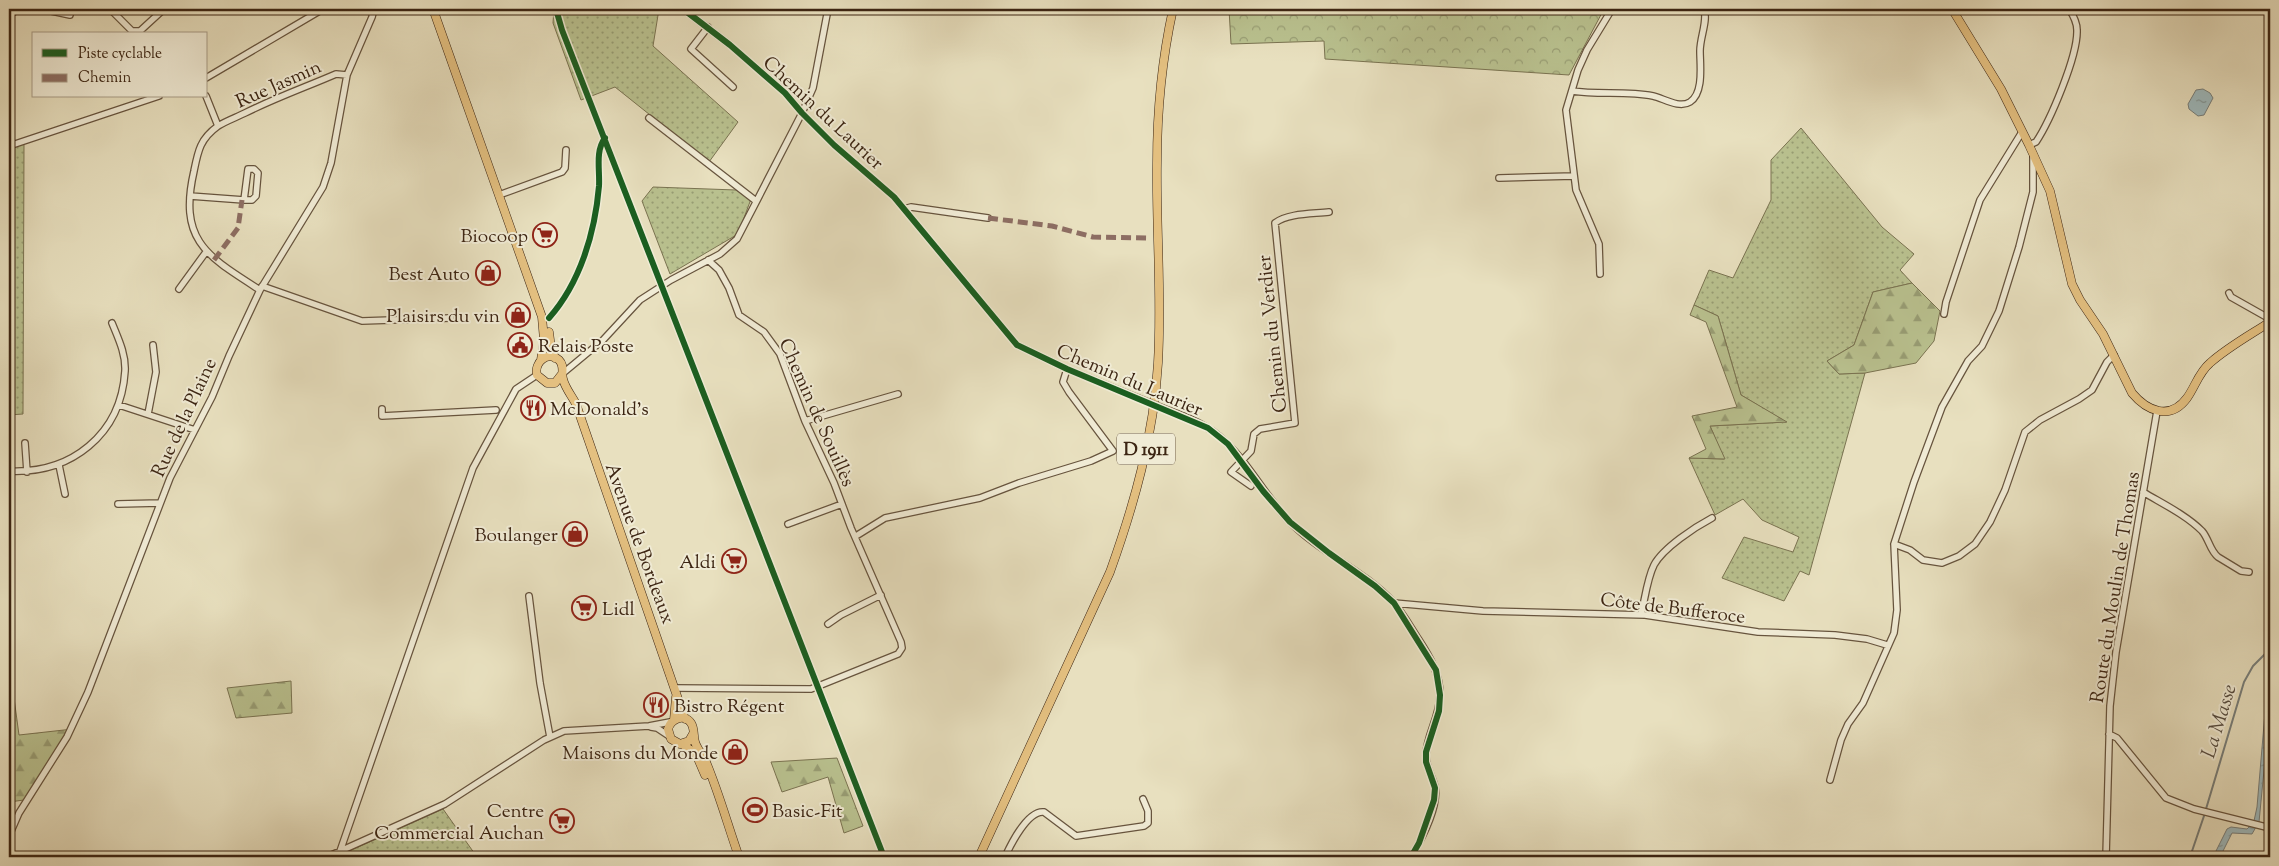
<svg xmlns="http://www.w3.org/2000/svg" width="2279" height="866" viewBox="0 0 2279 866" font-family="'Sorts Mill Goudy',serif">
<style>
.grass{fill:url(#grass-dots);stroke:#7a7351}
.forest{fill:url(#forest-firs);stroke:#7a7351}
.park{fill:url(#park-crowns);stroke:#7a7351}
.water{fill:url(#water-ripples);stroke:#777e7a}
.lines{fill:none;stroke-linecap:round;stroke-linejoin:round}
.stream{stroke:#777e7a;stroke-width:2}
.minor-casing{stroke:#67543e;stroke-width:8}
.major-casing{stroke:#3c2513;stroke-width:9}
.minor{stroke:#f0ebd5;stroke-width:5.5}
.major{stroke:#e4c080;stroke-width:8}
.minor-bridge-casing{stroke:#67543e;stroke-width:8;stroke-linecap:butt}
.minor-bridge{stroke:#f0ebd5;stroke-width:5.5}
.quiet{stroke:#8d6e63;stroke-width:5;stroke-dasharray:10 5;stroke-linecap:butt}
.cycleway-casing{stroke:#f0ebd5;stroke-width:9}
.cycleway{stroke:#1b5e20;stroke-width:6}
.labels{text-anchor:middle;stroke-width:4;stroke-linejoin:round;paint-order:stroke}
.shield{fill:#f0ebd5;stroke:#72604d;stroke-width:1}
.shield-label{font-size:18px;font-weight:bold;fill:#3c2513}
.street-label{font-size:19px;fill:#3c2513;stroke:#f0ebd5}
.poi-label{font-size:19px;fill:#3c2513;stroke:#f0ebd5;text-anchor:end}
.water-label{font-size:20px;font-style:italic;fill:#544a3e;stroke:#f0ebd5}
</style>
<defs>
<pattern id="grass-dots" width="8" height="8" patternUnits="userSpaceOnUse" patternTransform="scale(1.25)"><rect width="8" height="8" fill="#b9c18f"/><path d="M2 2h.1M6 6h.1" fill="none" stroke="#989d74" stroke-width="1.8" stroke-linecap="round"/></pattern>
<pattern id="forest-firs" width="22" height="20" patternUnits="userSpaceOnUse" patternTransform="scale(1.25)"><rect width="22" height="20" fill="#b9c18f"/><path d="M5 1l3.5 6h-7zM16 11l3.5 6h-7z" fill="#989d74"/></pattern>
<pattern id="park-crowns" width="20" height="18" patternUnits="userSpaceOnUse" patternTransform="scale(1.25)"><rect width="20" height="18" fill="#b9c18f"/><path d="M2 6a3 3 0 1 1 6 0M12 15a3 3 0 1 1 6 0" fill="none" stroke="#989d74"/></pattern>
<pattern id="water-ripples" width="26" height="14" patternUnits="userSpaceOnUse" patternTransform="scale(1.25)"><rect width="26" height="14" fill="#9ebabe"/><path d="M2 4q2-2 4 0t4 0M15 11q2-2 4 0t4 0" fill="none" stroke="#829799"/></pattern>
</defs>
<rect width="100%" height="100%" fill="#e8e0bf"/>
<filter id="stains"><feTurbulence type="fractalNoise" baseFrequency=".004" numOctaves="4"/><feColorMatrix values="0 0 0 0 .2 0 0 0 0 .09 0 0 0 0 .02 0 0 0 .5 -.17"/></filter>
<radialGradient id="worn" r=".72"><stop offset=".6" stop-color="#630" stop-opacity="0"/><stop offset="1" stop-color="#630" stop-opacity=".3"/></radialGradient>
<path class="grass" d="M 554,9 L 659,9 L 653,46 L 738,122 L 709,162 L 615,87 L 581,100 L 553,23 Z
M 1801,128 L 1882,227 L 1914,254 L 1900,270 L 1912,283 L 1873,292 L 1854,345 L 1827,361 L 1839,374 L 1865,373 L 1809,575 L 1800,571 L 1784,601 L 1722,578 L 1744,537 L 1793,552 L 1799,537 L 1762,520 L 1743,499 L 1715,515 L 1689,458 L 1724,459 L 1710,426 L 1786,422 L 1741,395 L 1718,316 L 1694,305 L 1709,270 L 1733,278 L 1771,200 L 1771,160 Z
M 24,144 L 23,414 L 9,415 L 9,148 Z
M 653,187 L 736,190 L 751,199 L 738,234 L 670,274 L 642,201 Z
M 443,809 L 477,857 L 345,857 L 347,852 Z"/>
<path class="forest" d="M 1912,283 L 1940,311 L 1934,341 L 1916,363 L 1865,373 L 1839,374 L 1827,361 L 1854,345 L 1873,292 Z
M 1694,305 L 1718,316 L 1741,395 L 1787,422 L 1710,426 L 1725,459 L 1689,458 L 1706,449 L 1692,416 L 1737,407 L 1706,322 L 1690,315 Z
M 9,661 L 19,735 L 73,729 L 24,800 L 9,802 Z
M 291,681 L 292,713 L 236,718 L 227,688 Z
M 837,758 L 863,826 L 844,833 L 828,777 L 782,792 L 771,762 Z"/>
<path class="park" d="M 1229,9 L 1604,9 L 1569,75 L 1325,59 L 1324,41 L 1231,44 Z"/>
<path class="water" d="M 2203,89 L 2210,93 L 2213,98 L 2204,115 L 2198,116 L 2189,109 L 2188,104 L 2196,90 Z
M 2270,680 L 2268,729 L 2259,822 L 2254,821 L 2257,807 L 2267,689 Z
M 2251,825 L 2256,827 L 2252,834 L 2232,833 L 2220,857 L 2213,857 L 2227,829 L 2231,827 L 2247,829 Z"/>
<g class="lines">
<path class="stream" d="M 2206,809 L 2244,682 L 2253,666 L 2270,649
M 2190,857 L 2205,813"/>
<defs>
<path id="minor" d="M 42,9 L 70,15
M 110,9 L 132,31 L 140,31 L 164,9
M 683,9 L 730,45 L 785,93 L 802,113 L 834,145 L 894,197 L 1017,345 L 1067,369 L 1138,398
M 9,11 L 14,12 L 18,9
M 708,27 L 691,49 L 733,87
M 206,78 L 323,9
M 1572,91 C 1598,95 1626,91 1653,96 C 1663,98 1679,109 1690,102 C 1704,93 1700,65 1700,51 C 1700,37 1708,21 1704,9
M 206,96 L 218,126
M 649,118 L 756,201
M 2029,145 L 2036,142 C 2050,121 2078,56 2077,30 C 2077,23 2073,15 2069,9
M 9,146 L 159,96
M 1499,178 L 1574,176
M 499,195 L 562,172 L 565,168 L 566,150
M 190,196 L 244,200 L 252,200 L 256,196 L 258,173 L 254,169 L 248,169 L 244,200
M 904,209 L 911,207 L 988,218
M 1600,274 L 1599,244 L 1576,190 L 1566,110 L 1578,70 L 1587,50 L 1612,9
M 262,286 L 362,321 L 451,318
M 179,289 L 206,252
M 260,290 C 207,256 178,241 194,171 C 198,151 200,139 218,126 C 226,121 237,117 245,113 C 275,98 306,87 336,74 L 347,75
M 2229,293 L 2231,297 L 2270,319
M 1944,314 L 1946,302 L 1980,200 L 2022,132
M 562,374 L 603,340 L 640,300 L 671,280 L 720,254 L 737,239 L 802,113 L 813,88 L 828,9
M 119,405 L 195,430
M 382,409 L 382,416 L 496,410
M 1165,409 C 1184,416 1203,423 1219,436 C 1247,459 1264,495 1289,521 C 1320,553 1363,570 1393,602 C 1403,613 1411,628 1419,640 C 1430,657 1440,674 1440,695 C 1440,716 1427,734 1426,754 C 1425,766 1432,775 1435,787 C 1439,807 1421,840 1411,857
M 148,414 L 156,372 L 153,345
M 805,421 L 898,394
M 25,443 L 27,472
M 59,465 L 65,494
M 9,471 C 71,474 121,435 125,371 C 126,354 118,338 112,323
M 1251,486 L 1231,472 L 1251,451 L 1254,434 L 1260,429 L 1295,423 L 1275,223 C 1288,213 1313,214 1329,212
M 2143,492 C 2163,504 2186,515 2202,531 C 2209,539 2210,551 2218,557 L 2241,571 L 2249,572
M 118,504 L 160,503
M 788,524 L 842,504
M 856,536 L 885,518 L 980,498 L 1019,483 L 1091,461 L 1113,451 L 1069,392 L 1063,382 L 1067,369
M 1894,544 L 1910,550 L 1923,560 L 1942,563 L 1959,556 L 1975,544 L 1990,522 L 2005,490 L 2025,432 L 2040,420 L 2079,399 L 2092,390 L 2107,362 L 2114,355
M 529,596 L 540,683 L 550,737
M 1394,603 L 1483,611 L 1645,615 L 1758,632 L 1835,635 L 1867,639 L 1887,645
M 1641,615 C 1645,599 1647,579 1654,565 C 1663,548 1695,527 1712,518
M 828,624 L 841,615 L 881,595
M 676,688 L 811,689 L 898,654 L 902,648 L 901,642 L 851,528 L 834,483 L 805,421 L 780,354 L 764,332 L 739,315 L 729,288 L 719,270 L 708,260
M 651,727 L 657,728 L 669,736
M 2109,734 L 2117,738 L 2166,798 L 2194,809 L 2270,828
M 1830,780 L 1841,740 L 1848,724 L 1863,703 L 1894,633 L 1897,610 L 1894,544 L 1914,482 L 1942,407 L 1968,361 L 1982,346 L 1999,311 L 2019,247 L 2033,192 L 2033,156
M 9,836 L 19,813 L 67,737 L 88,692 L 170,478 L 212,397 L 229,356 L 260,290 L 323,187 L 331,163 L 347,75 L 372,17 L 374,9
M 327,857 L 445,804 L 544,740 L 564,731 L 649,726 L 670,722
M 338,857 L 473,468 L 516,389 L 537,375
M 1005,857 C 1011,844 1028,810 1044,812 L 1076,836 L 1144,826 L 1148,823 L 1148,811 L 1143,799
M 2106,857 L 2110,706 L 2116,652 L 2157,411"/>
<path id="major" d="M 433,9 L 542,317 L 544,340 L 541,360
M 1952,9 L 2001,89 L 2029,145 L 2050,191 L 2072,284 L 2080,300 L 2103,334 L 2132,393 C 2147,411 2170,421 2187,398 C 2195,387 2199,372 2210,363 C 2228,347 2250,335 2270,322
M 549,332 L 551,348 L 555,358
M 562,374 L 555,383 L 547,383 L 537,375 C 534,363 547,350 559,360 C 565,366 561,372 563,379 C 565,388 572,396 576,404 L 685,719
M 674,720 L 676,697
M 693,734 L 689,741 L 680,744 L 671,739 L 668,729 C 671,719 684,713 691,723 C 695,729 693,736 695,742 C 697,749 703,755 706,762 C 719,793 728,826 739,857
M 682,744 L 696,754 L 705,775
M 979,857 L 1110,572 C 1134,505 1154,435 1158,363 C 1162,296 1156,229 1157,163 C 1157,111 1162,59 1173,9"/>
</defs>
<use href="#minor" class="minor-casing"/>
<use href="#major" class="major-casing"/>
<use href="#minor" class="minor"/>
<use href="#major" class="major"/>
<defs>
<path id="minor-bridge" d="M 1138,398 L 1165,409"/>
</defs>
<use href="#minor-bridge" class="minor-bridge-casing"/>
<use href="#minor-bridge" class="minor-bridge"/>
<path class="quiet" d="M 988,218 L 1052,226 L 1093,237 L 1150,238
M 214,260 L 238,228 L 242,200"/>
<defs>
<path id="cycleway" d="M 556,9 L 562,30 L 884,857
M 683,9 L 730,45 L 785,93 L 802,113 L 834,145 L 894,197 L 1017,345 L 1067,369 L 1208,428 L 1228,444 L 1263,491 L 1290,522 L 1329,553 L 1375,586 L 1394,603 L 1436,670 L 1440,695 L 1439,711 L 1426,752 L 1426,762 L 1435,788 L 1434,800 L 1419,843 L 1411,857
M 549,318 C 580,283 595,233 599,186 C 600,170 595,151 605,138"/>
</defs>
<use href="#cycleway" class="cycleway-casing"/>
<use href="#cycleway" class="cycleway"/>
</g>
<defs>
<symbol id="supermarket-ring" viewBox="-11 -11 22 22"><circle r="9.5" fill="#f0ebd5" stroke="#8f2418" stroke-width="1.5"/><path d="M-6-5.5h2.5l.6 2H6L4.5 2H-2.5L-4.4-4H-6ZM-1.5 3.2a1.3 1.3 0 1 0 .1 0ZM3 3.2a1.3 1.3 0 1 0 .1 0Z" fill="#8f2418"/></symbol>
<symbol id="shop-ring" viewBox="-11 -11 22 22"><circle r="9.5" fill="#f0ebd5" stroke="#8f2418" stroke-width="1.5"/><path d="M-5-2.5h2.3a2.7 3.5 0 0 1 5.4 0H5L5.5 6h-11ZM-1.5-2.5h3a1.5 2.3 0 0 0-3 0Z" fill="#8f2418"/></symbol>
<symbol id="civic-ring" viewBox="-11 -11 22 22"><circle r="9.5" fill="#f0ebd5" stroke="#8f2418" stroke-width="1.5"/><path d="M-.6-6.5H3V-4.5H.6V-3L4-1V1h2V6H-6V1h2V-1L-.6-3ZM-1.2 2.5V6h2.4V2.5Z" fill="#8f2418"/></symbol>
<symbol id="restaurant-ring" viewBox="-11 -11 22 22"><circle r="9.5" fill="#f0ebd5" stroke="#8f2418" stroke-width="1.5"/><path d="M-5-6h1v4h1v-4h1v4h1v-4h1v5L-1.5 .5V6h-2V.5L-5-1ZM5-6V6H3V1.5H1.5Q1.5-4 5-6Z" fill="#8f2418"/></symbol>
<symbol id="stadium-ring" viewBox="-11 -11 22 22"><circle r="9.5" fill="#f0ebd5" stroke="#8f2418" stroke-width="1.5"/><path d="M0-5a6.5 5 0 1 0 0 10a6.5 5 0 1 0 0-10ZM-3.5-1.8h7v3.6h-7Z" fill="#8f2418"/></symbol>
</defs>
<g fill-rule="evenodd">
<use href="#supermarket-ring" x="531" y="221" width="28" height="28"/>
<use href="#shop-ring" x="474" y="259" width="28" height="28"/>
<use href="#shop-ring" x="504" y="301" width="28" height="28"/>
<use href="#civic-ring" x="506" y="331" width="28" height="28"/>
<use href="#restaurant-ring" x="519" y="394" width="28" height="28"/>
<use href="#shop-ring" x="561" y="520" width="28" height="28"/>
<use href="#supermarket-ring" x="720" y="547" width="28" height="28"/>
<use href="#supermarket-ring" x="570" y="594" width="28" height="28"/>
<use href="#restaurant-ring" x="642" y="691" width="28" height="28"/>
<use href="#shop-ring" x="721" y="738" width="28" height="28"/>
<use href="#stadium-ring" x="741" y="796" width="28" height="28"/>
<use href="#supermarket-ring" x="548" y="807" width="28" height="28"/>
</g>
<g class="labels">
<rect class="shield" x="1117" y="433.5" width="58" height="31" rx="4"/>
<g class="shield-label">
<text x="1146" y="455">D 1911</text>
</g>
<g class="street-label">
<text transform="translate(278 83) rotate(-24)" y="7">Rue Jasmin</text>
<text transform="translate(824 112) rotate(43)" y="7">Chemin du Laurier</text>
<text transform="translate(1271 334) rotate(-96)" y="7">Chemin du Verdier</text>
<text transform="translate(1130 379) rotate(23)" y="7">Chemin du Laurier</text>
<text transform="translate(818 412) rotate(66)" y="7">Chemin de Souillès</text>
<text transform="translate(183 417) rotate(-65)" y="7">Rue de la Plaine</text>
<text transform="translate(641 543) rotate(70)" y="7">Avenue de Bordeaux</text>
<text transform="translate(2114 587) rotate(-81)" y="7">Route du Moulin de Thomas</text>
<text transform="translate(1673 607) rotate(7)" y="7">Côte de Bufferoce</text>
</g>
<g class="poi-label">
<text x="528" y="242">Biocoop</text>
<text x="470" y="280">Best Auto</text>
<text x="500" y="322">Plaisirs du vin</text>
<text x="538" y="352" text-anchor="start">Relais Poste</text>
<text x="550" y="415" text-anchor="start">McDonald's</text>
<text x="558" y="541">Boulanger</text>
<text x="716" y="568">Aldi</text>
<text x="602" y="615" text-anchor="start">Lidl</text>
<text x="674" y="712" text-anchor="start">Bistro Régent</text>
<text x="718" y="759">Maisons du Monde</text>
<text x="544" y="817">Centre<tspan x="544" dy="22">Commercial Auchan</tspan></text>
<text x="772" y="817" text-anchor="start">Basic-Fit</text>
</g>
<g class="water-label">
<text transform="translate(2218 721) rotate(-73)" y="7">La Masse</text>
</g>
</g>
<rect width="2279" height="866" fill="none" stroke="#e8e0bf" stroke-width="30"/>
<rect x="10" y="10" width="2259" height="846" fill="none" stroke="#3c2513" stroke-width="2.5"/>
<rect x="15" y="15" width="2249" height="836" fill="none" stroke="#3c2513"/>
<rect x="32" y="32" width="175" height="65" fill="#f0ebd5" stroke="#a89c87"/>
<rect x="42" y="49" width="25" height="8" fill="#1b5e20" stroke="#a89c87"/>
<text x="78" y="58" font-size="15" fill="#3c2513">Piste cyclable</text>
<rect x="42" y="74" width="25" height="8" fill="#8d6e63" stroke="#a89c87"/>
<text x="78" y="82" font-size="15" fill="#3c2513">Chemin</text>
<rect width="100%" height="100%" filter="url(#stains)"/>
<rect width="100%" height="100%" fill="url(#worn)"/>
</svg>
